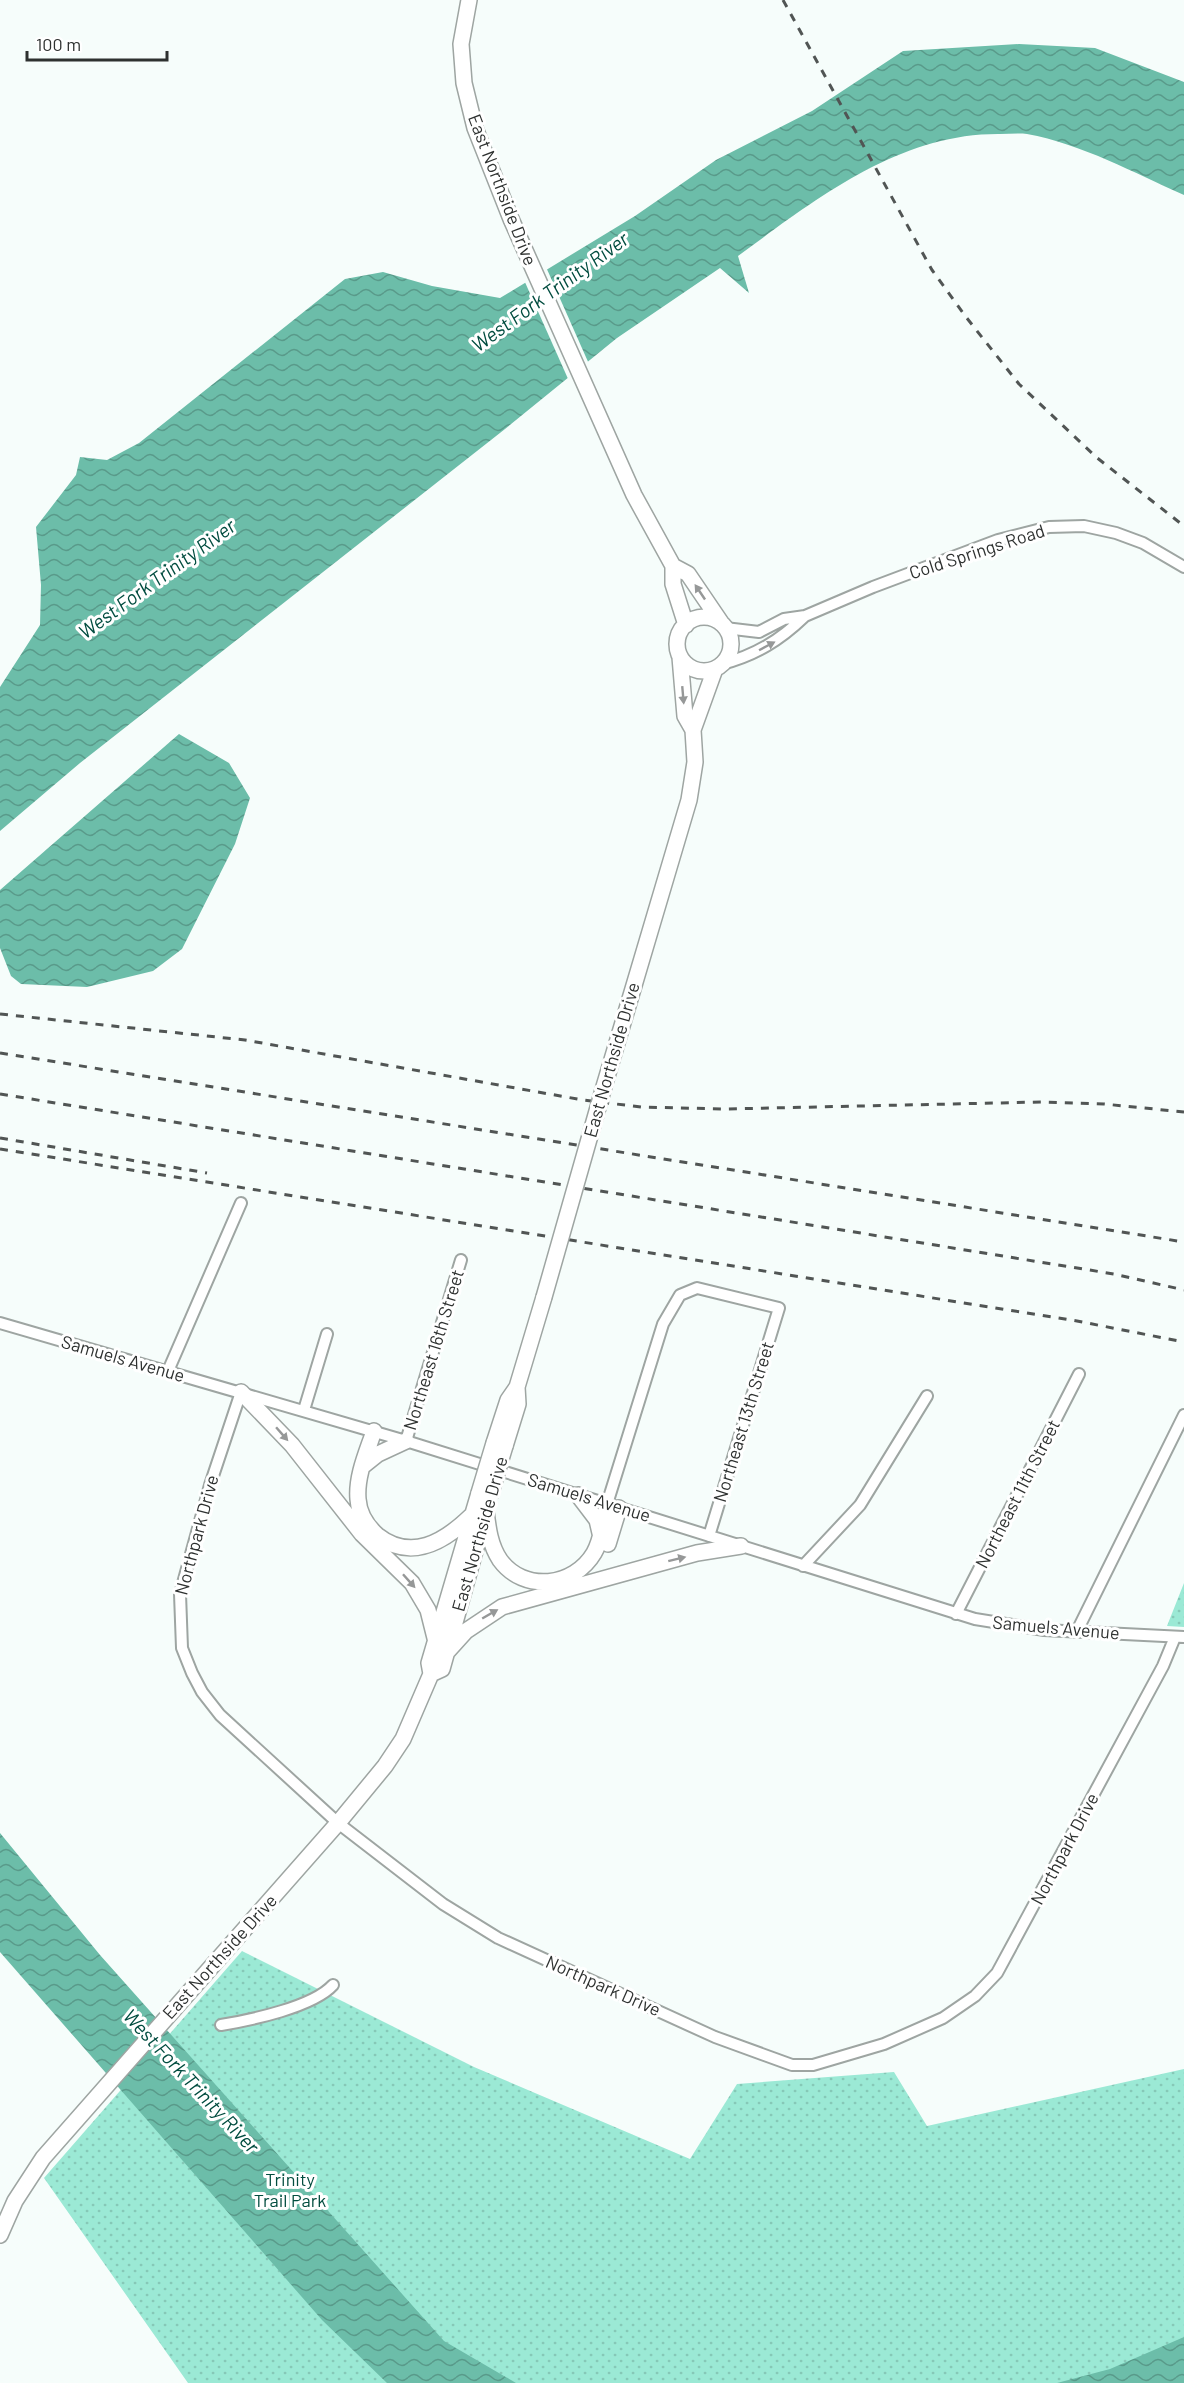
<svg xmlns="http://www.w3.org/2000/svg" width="1184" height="2383" viewBox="0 0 1184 2383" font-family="Barlow,sans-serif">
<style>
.grass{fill:url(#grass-dots)}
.water{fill:url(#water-waves)}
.pier{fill:#f6fdfb}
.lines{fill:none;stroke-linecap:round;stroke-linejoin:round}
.street-casing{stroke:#9ea5a2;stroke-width:14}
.secondary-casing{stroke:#9ea5a2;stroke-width:18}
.street{stroke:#fff;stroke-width:10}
.secondary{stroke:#fff;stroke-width:15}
.rail{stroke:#515554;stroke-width:3;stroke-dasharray:8 8;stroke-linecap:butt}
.secondary-bridge-casing{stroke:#9ea5a2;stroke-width:18;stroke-linecap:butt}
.secondary-bridge{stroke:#fff;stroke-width:15}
.oneway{fill:#969898}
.labels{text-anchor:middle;stroke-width:6;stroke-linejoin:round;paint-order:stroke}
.street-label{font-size:18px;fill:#2e3130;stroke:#fff}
.park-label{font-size:18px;fill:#024d3f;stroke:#fff}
.water-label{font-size:20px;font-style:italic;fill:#014c3f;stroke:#fff}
</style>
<defs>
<pattern id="grass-dots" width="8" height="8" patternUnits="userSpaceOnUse" patternTransform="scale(1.5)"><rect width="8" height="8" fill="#9be9d5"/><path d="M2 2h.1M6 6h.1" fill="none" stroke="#86c8b7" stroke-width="1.8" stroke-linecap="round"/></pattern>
<pattern id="water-waves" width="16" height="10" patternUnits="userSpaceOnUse" patternTransform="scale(1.5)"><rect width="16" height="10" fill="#6cbda9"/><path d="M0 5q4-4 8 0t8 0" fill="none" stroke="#599a8a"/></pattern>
</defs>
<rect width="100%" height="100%" fill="#f6fdfb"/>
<path class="grass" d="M 1184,1583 L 1184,1627 L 1167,1626 Z
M 242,1951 L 474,2067 L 690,2159 L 737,2084 L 894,2072 L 927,2126 L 1184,2069 L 1184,2383 L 188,2383 L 44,2178 Z"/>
<path class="water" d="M 1019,44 L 1095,48 L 1184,82 L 1184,195 C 1134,173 1082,144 1027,134 C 1019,133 1009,134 1000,134 C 899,133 816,199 738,256 L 749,293 L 720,268 L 617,338 L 505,429 L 80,763 L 0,831 L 0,687 L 40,625 L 41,585 L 36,527 L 76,475 L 80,457 L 107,460 L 139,443 L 345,279 L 383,272 L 432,286 L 500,298 L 635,216 L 716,160 L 812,111 L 903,51 Z
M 179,734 L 229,763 L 250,798 L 235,844 L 182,949 L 153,971 L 87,987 L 21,984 L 11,976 L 0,948 L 0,890 Z
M 0,1833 L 100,1955 L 444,2341 L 516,2383 L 387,2383 L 322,2320 L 0,1952 Z
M 1184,2337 L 1184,2383 L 1057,2383 L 1110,2369 Z"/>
<path class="pier" d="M 546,267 L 589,364 L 569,381 L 524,280 Z"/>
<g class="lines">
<defs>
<path id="street" d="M 725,628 L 759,632 L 784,619 L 805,616 L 873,587 L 998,540 L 1049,527 L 1084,526 L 1116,533 L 1143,543 L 1184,567
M 722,664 C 756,655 780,640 804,617
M 0,1323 L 406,1441 L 975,1619 L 1044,1630 L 1184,1637
M 168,1371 L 241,1203
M 241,1392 L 210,1485 L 180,1594 L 182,1648 L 192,1673 L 202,1692 L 220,1715 L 338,1823 L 443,1904 L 498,1938 L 715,2037 L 792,2065 L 813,2065 L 884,2044 L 943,2018 L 975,1996 L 997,1973 L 1163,1666 L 1175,1637
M 304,1410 L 327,1334
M 406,1441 L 461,1260
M 607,1504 L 663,1324 L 680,1295 L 697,1288 L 779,1308 L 709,1536
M 803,1566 L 860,1505 L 927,1396
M 956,1614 L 1079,1374
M 1077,1631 L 1184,1415
M 221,2025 C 251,2020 313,2007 333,1985"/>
<path id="secondary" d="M 469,0 L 461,44 L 464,83 L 475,128 L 511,219 L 634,495 L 673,566 L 673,584 L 686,625
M 673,566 L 688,574 L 722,624
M677 644a27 27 0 1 1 54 0a27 27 0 1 1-54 0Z
M 680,657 L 685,716 L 693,730
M 603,1090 L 689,800 L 695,762 L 693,730 L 715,669
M 241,1392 L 292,1445 L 362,1534 L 412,1583 L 428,1610 L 436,1642
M 374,1431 C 367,1452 356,1476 358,1499 C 359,1514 366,1525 377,1535 C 411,1562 444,1542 471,1516
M 494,1443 L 508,1400 L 517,1387
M 505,1446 L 518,1404 L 517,1387 L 544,1297
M 363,1466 L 378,1454 L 406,1441
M 578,1495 L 597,1520 L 600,1533
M 486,1511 C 488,1528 490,1545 500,1560 C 524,1593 574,1587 594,1553 C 602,1539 604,1520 607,1504
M 608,1544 L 619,1508
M 447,1652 L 466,1631 L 502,1607 L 697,1553 L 741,1546
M 431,1674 L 442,1669 L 484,1519
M 0,2235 L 15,2201 L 43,2158 L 338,1823 L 385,1766 L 403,1739 L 431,1674 L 429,1663 L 479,1493"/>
</defs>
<use href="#street" class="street-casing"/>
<use href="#secondary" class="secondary-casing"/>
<use href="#street" class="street"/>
<use href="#secondary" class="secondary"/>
<path class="rail" d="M 783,0 L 932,270 L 966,317 L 1019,384 L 1096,457 L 1184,526
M 0,1014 L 245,1040 L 583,1100 L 641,1107 L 725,1109 L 1041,1102 L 1104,1104 L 1184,1112
M 0,1053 L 1184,1242
M 0,1094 L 1114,1274 L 1184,1290
M 0,1138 L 207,1173
M 0,1149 L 1077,1321 L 1184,1342"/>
<defs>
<path id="secondary-bridge" d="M 544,1297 L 603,1090
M 479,1493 L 494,1443
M 490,1496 L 505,1446"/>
</defs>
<use href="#secondary-bridge" class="secondary-bridge-casing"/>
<use href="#secondary-bridge" class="secondary-bridge"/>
</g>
<defs><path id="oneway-solid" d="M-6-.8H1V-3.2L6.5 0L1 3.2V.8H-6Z" transform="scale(1.5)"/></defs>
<g class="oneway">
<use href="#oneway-solid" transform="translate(700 592) rotate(-124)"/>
<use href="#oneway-solid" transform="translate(767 646) rotate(-28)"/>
<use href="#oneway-solid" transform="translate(683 695) rotate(85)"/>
<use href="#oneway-solid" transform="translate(282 1434) rotate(49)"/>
<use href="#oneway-solid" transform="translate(677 1559) rotate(-14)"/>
<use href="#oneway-solid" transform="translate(409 1581) rotate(48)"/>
<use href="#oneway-solid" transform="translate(490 1614) rotate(-30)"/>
</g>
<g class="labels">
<g class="street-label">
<text transform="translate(502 190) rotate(69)" y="6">East Northside Drive</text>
<text transform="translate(977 552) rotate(-18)" y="6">Cold Springs Road</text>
<text transform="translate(612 1060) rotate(-74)" y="6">East Northside Drive</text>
<text transform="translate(434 1350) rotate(-73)" y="6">Northeast 16th Street</text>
<text transform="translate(123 1359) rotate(16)" y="6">Samuels Avenue</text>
<text transform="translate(744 1422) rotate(-73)" y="6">Northeast 13th Street</text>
<text transform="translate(1018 1494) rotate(-63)" y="6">Northeast 11th Street</text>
<text transform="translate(589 1498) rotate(17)" y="6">Samuels Avenue</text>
<text transform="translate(480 1534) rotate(-74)" y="6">East Northside Drive</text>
<text transform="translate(197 1535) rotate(-75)" y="6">Northpark Drive</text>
<text transform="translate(1056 1628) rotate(5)" y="6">Samuels Avenue</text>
<text transform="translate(1065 1849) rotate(-62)" y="6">Northpark Drive</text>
<text transform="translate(220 1957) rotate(-48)" y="6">East Northside Drive</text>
<text transform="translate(603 1986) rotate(24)" y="6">Northpark Drive</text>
</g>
<g class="park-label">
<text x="290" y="2186">Trinity<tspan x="290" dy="21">Trail Park</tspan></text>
</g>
<g class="water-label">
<text transform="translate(550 292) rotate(-36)" y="7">West Fork Trinity River</text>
<text transform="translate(157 579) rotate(-36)" y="7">West Fork Trinity River</text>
<text transform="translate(191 2081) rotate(47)" y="7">West Fork Trinity River</text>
</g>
</g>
<path d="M27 51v9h140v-9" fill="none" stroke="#2e3130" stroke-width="3"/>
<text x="36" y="51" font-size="18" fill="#2e3130" stroke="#ffffff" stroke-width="4.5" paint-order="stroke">100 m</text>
</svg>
